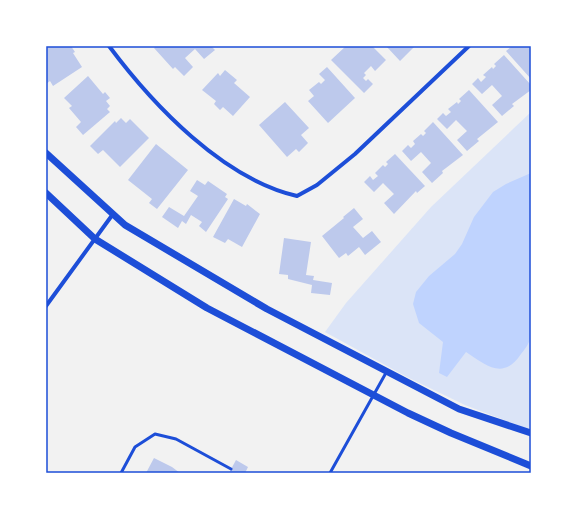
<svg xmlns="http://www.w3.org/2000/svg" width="577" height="519" viewBox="0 0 577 519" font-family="Signika,sans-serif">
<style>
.green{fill:#dbe4f7}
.water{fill:#bfd3fe}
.building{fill:#bdc9ec}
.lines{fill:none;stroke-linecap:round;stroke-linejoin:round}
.service{stroke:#1d4ed8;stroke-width:3}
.minor{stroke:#1d4ed8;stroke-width:4}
.tertiary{stroke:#1d4ed8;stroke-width:7}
.neatline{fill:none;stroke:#1d4ed8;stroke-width:1.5}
</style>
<rect width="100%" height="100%" fill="#f2f2f2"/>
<path class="green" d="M 531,112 L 531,423 L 528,429 L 465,405 L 407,377 L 325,332 L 346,303 L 431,207 Z"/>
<path class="water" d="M 531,173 L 531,335 C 530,342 526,348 521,354 C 503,381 486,365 466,352 L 447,377 L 439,373 L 443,342 L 419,323 L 413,304 L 416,292 L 429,276 L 455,254 L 462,244 L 474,217 L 493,192 L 506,184 Z"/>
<path class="building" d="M 50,46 L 71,46 L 75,52 L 73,53 L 82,67 L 53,86 L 50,81 L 46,84 L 46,49 Z
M 156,46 L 211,46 L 215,50 L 204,59 L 195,49 L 185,58 L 193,67 L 184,76 L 175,67 L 173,69 L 154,48 Z
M 346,46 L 372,46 L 386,60 L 375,71 L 371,66 L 364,73 L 366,75 L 363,78 L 366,81 L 368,79 L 373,84 L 364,93 L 331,60 Z
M 386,46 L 415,46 L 400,61 Z
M 512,46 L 531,46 L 531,79 L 506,51 Z
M 504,55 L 531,85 L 531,90 L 512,104 L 514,106 L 502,116 L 492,105 L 502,96 L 492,85 L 482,94 L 472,84 L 478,78 L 481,82 L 486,77 L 483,75 L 492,67 L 493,69 L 496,66 L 494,64 Z
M 327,67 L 355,98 L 328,123 L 308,101 L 314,96 L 309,90 L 319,82 L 321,84 L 325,80 L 319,74 Z
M 225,70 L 237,80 L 234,83 L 250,97 L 233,116 L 223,107 L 220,110 L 214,104 L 216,101 L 202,90 L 218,73 L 220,76 Z
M 88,76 L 103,94 L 105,92 L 110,98 L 106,101 L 110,106 L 107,109 L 110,112 L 83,135 L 76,127 L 81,122 L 69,108 L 72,106 L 64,98 Z
M 469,90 L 498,122 L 477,139 L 479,141 L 467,151 L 457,140 L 467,131 L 456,120 L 447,129 L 437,119 L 443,113 L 446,116 L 451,112 L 448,109 L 457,102 L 458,104 L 461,101 L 459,99 Z
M 285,102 L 309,128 L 301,135 L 308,143 L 299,152 L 296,149 L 287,157 L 259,125 Z
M 121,118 L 126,123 L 130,119 L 149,138 L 120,167 L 103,150 L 98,154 L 90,146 L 115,121 L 116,123 Z
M 433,122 L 463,155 L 442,171 L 443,173 L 432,183 L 422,172 L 431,163 L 421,152 L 411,161 L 402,151 L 408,145 L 411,148 L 415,144 L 413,141 L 421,134 L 423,136 L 426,133 L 424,131 Z
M 156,144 L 188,170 L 157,209 L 149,203 L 152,199 L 128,180 Z
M 395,154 L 425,186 L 417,193 L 416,191 L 394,214 L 384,203 L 394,194 L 383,183 L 374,192 L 364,182 L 370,176 L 373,180 L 378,176 L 375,173 L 383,165 L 385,167 L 388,164 L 386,162 Z
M 197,180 L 205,185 L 208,181 L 227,194 L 225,197 L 228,199 L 206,232 L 199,226 L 202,222 L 191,215 L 186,224 L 182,221 L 178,228 L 162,217 L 169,207 L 184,216 L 198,196 L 190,191 Z
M 234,199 L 246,206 L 247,204 L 260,214 L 242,247 L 228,239 L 225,243 L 213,237 Z
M 354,208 L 363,219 L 353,227 L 363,238 L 372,231 L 381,242 L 365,255 L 359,247 L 348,256 L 346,253 L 339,258 L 322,236 L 344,218 L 343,217 Z
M 284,238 L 311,242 L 306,275 L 314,276 L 313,280 L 332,283 L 330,295 L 311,293 L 312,285 L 288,279 L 288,275 L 279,274 Z
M 154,458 L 172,467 L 180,473 L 146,473 Z
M 236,460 L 248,467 L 245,473 L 229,473 Z"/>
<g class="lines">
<path class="service" d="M 121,473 L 135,447 L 155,434 L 176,439 L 231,469
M 330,473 L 387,371"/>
<path class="minor" d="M 109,46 C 153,105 223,179 297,196 L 317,185 L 355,154 L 469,46
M 46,306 L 113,214"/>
<path class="tertiary" d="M 46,153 L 125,225 L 267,309 L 459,409 L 531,433
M 46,193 L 95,239 L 207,308 L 408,413 L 451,433 L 531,466"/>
</g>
<rect width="577" height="519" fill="none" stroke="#ffffff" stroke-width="94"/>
<rect x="47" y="47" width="483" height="425" class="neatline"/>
</svg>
